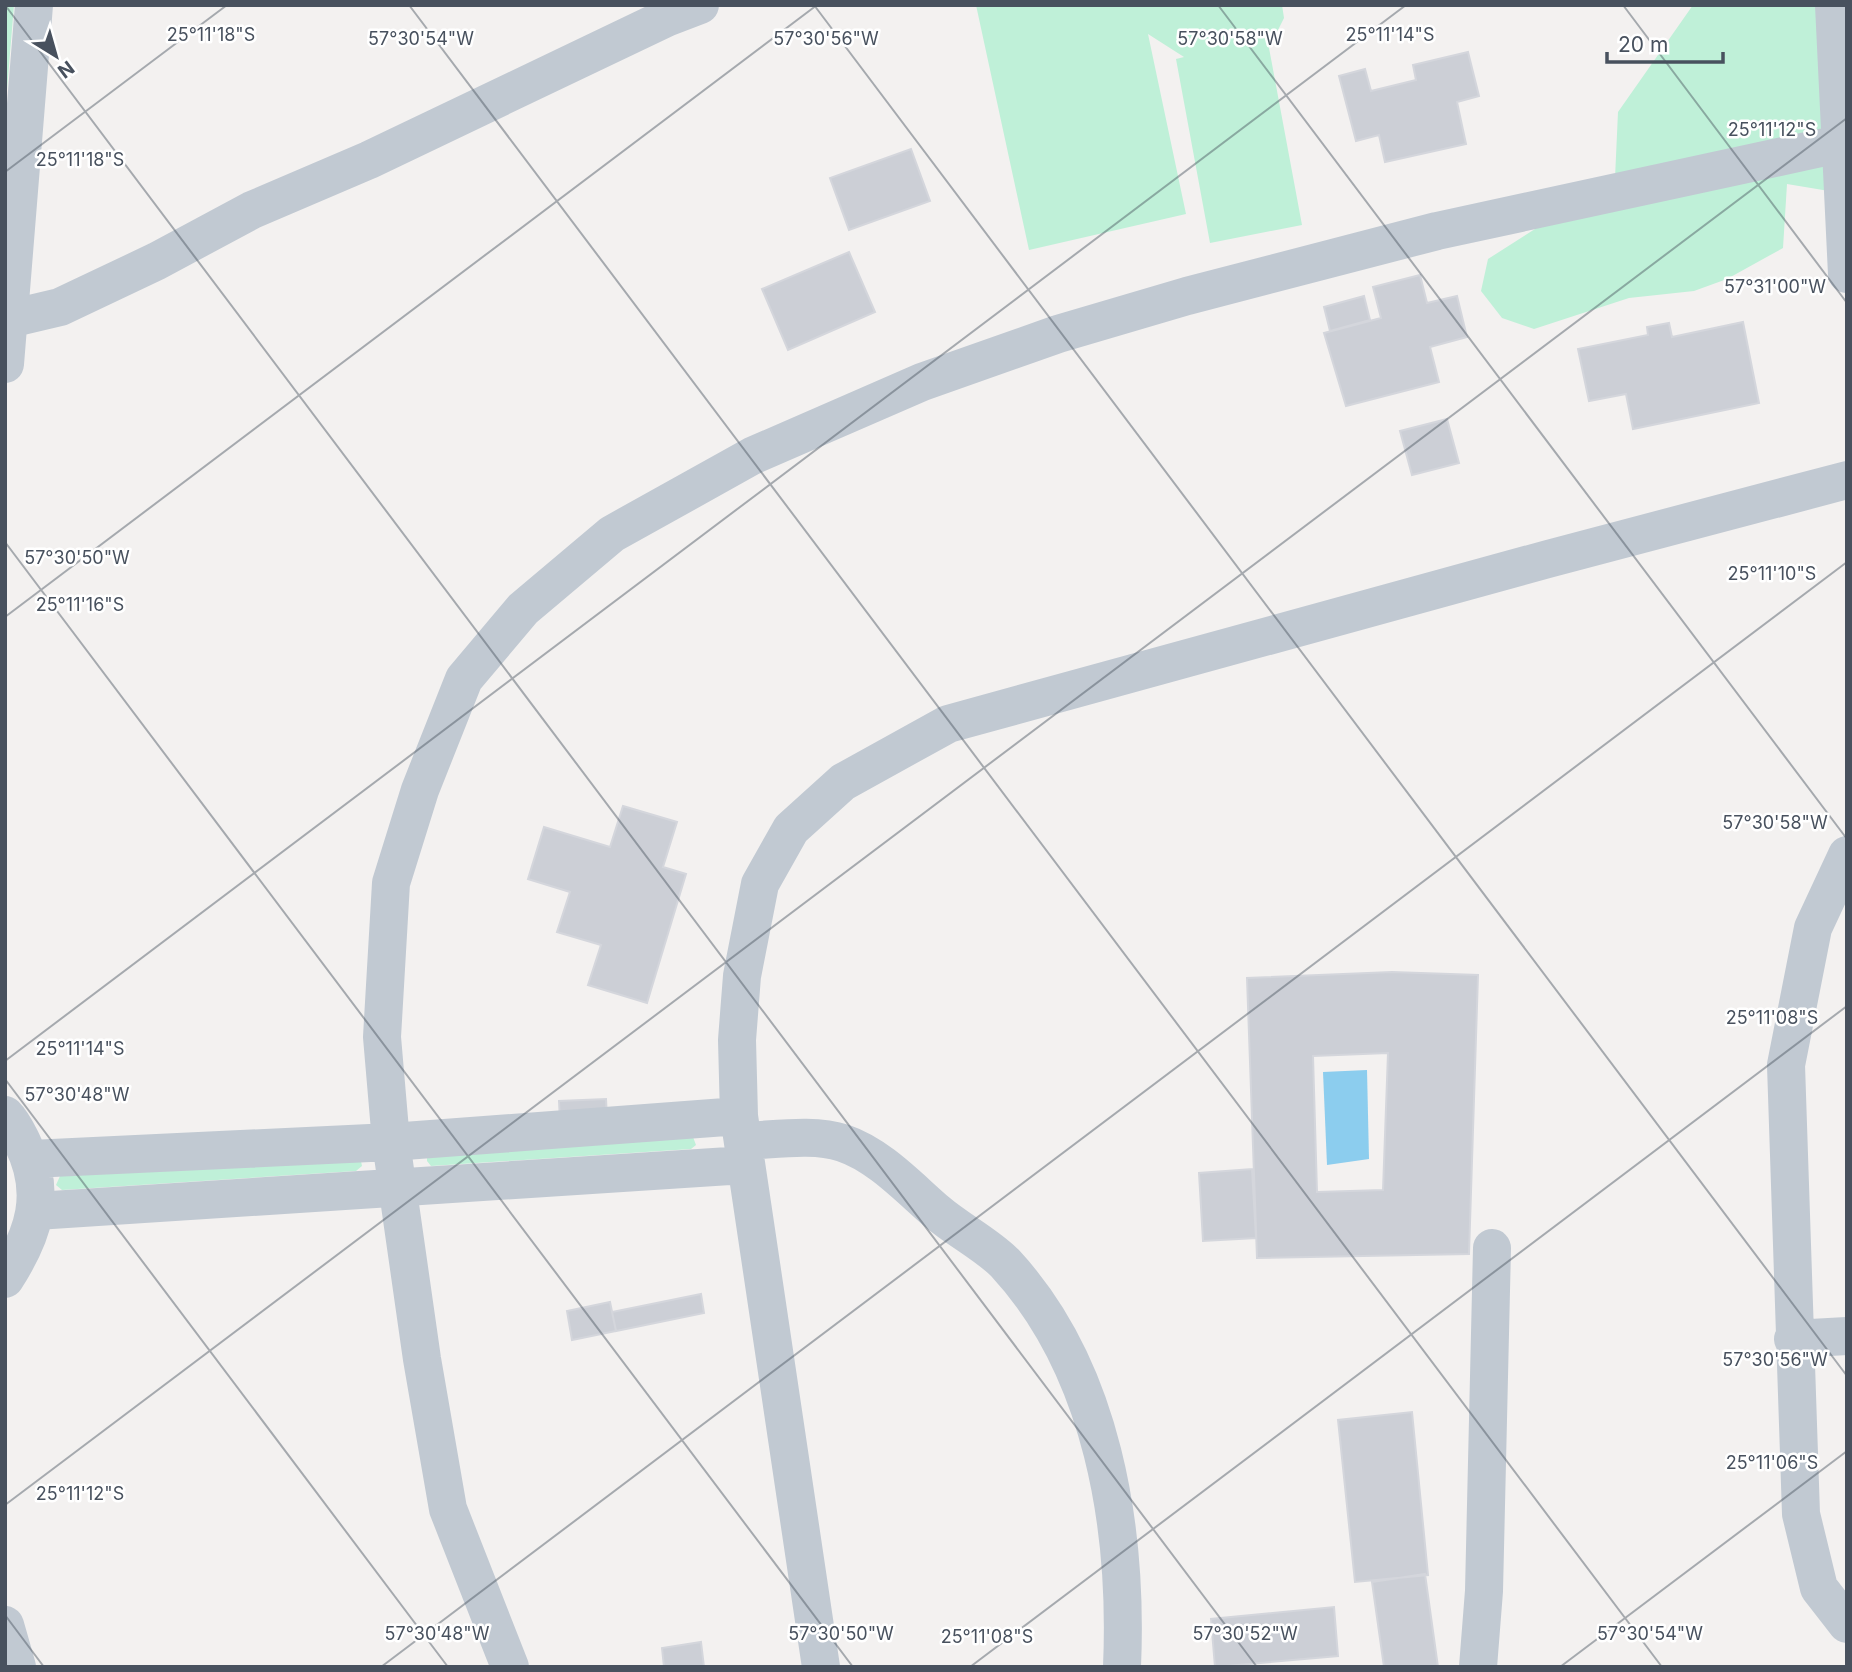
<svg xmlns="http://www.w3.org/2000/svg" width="1852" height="1672" viewBox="0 0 1852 1672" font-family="Inter,sans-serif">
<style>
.green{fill:#bff0d8}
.water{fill:#8ccdee}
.building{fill:#cccfd6;stroke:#d4d6dc;stroke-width:2;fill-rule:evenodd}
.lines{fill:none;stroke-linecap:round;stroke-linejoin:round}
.minor{stroke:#c1c9d2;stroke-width:38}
.ticks{fill:none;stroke:#48515e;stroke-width:2;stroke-opacity:0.45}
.ticks-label{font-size:18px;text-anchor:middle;fill:#48515e;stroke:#fff;stroke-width:5;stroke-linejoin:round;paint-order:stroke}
</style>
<rect width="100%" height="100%" fill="#f3f1f0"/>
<path class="green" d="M 5,5 L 14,5 L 5,114 Z
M 976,5 L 1282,5 L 1284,18 L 1269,48 L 1302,225 L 1210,243 L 1176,59 L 1184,57 L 1148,34 L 1186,214 L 1029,250 Z
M 1693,5 L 1847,5 L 1847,194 L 1787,184 L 1783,248 L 1727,279 L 1694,291 L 1629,298 L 1534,329 L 1502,318 L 1481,291 L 1488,259 L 1615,178 L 1618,112 Z
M 693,1137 L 696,1145 L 691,1149 L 431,1166 L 427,1161 L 427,1157 Z
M 361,1161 L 362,1166 L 356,1171 L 62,1190 L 56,1185 L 60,1176 Z"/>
<path class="water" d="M 1367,1070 L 1369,1159 L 1327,1165 L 1323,1072 Z"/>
<path class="building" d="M 1468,52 L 1479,96 L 1457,102 L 1466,144 L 1385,162 L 1379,135 L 1356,141 L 1339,76 L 1365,69 L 1371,91 L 1416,80 L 1413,65 Z
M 911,149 L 930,201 L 849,230 L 830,178 Z
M 849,252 L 875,312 L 788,350 L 762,289 Z
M 1420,275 L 1427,303 L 1457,296 L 1467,337 L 1430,347 L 1439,382 L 1346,406 L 1324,333 L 1381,318 L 1373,287 Z
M 1364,296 L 1370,320 L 1330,331 L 1324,307 Z
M 1743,322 L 1759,403 L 1633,429 L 1626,394 L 1589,401 L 1578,349 L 1648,335 L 1647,327 L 1669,323 L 1672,337 Z
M 1447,419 L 1459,463 L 1412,475 L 1400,431 Z
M 623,806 L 677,822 L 663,867 L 686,874 L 647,1003 L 588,985 L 601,945 L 557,932 L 570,892 L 528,879 L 544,827 L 610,847 Z
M 1392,972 L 1478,975 L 1469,1254 L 1257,1258 L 1247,978 ZM 1388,1053 L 1383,1190 L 1317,1192 L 1313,1056 Z
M 606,1099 L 607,1118 L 560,1121 L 559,1101 Z
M 1252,1169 L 1256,1238 L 1203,1241 L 1199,1173 Z
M 701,1294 L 704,1313 L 616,1331 L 612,1312 Z
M 610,1302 L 616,1331 L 572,1340 L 567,1311 Z
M 1412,1412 L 1428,1575 L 1355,1582 L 1338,1420 Z
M 1425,1574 L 1438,1667 L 1384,1667 L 1372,1582 Z
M 1334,1607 L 1338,1656 L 1215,1667 L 1211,1619 Z
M 701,1642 L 704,1667 L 664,1667 L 662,1648 Z"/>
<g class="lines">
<path class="minor" d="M 1834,5 L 1847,274
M 5,320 L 60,307 L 157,261 L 252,210 L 369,160 L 666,18 L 700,5
M 5,364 L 34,5
M 1847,855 L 1813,928 L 1786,1065 L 1801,1514 L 1819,1588 L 1847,1624
M 5,1115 C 13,1123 17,1132 22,1142 C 48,1193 34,1234 5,1279
M 743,1141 C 773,1140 814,1133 843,1143 C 879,1155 909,1188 937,1212 C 958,1230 986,1244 1005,1263 C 1103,1369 1128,1528 1122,1667
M 31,1159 L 391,1142 L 739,1116
M 36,1211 L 745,1165
M 1793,1339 L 1847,1336
M 5,1625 L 17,1667
M 510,1667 L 448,1509 L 422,1359 L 391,1142 L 382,1037 L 391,883 L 420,790 L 464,679 L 523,609 L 612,534 L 752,456 L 922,382 L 1058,334 L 1187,296 L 1437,231 L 1839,144
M 821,1667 L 739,1116 L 737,1040 L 742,976 L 760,884 L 791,829 L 843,782 L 948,724 L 1548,559 L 1847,480
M 1478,1667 L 1484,1591 L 1492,1248"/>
</g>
<path class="ticks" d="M 5,5 L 1257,1667M 409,5 L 1662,1667M 814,5 L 1847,1376M 1218,5 L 1847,839M 1623,5 L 1847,303M 5,172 L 227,5M 5,542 L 853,1667M 5,617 L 817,5M 5,1061 L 1406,5M 5,1079 L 448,1667M 5,1505 L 1847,118M 5,1615 L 44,1667M 381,1667 L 1847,562M 970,1667 L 1847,1006M 1560,1667 L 1847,1451"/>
<g class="ticks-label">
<text x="211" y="41">25°11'18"S</text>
<text x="1390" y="41">25°11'14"S</text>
<text x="826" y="45">57°30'56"W</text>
<text x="421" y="45">57°30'54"W</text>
<text x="1230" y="45">57°30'58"W</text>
<text x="1772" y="136">25°11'12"S</text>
<text x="80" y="166">25°11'18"S</text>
<text x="1775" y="293">57°31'00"W</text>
<text x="77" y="564">57°30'50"W</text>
<text x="1772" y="580">25°11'10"S</text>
<text x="80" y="611">25°11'16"S</text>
<text x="1775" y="829">57°30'58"W</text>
<text x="1772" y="1024">25°11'08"S</text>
<text x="80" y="1055">25°11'14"S</text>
<text x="77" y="1101">57°30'48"W</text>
<text x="1775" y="1366">57°30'56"W</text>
<text x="1772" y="1469">25°11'06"S</text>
<text x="80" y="1500">25°11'12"S</text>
<text x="437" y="1640">57°30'48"W</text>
<text x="841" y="1640">57°30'50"W</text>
<text x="1245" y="1640">57°30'52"W</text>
<text x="1650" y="1640">57°30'54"W</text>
<text x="987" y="1643">25°11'08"S</text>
</g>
<rect width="1852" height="1672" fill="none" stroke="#48515e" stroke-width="14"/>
<g transform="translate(56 56) rotate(143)" stroke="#ffffff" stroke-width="5" paint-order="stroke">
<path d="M0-5L12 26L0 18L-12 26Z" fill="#48515e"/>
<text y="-10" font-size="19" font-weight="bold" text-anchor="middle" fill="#48515e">N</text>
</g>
<path d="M1607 52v10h116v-10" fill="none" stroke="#48515e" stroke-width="3.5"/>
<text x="1618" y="52" font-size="21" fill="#48515e" stroke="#ffffff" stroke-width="5" paint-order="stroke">20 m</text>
</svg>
